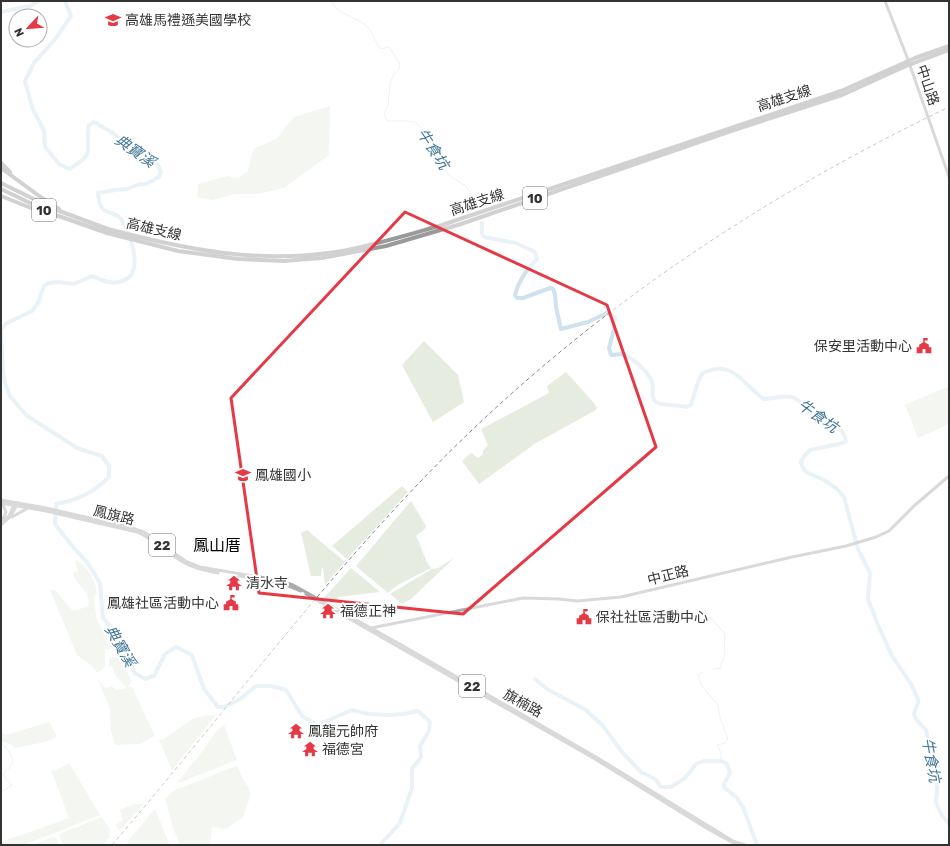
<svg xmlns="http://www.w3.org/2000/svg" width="950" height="846" viewBox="0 0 950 846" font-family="Rubik,'Noto Sans TC',sans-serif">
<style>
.green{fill:#e6ecdf}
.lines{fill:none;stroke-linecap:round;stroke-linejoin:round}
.stream{stroke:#cfe2ee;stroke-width:1}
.river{stroke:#cfe2ee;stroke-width:4}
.major{stroke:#ababab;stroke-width:3}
.highway{stroke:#9a9a9a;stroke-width:4}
.rail{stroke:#888;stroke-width:1;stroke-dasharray:4 3;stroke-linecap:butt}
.highway-bridge{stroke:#9a9a9a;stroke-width:4}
.marked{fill:none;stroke:#e63946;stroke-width:3;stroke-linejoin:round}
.labels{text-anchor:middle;stroke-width:4;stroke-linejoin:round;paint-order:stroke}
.shield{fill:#fff;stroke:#707070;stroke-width:1}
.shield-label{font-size:13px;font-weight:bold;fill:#333}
.poi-label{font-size:14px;fill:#333;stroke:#fff;text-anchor:start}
.street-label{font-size:14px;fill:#333;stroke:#fff}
.water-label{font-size:15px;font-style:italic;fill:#3f7597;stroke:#fff}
.quarter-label{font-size:16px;fill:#000;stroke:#fff}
</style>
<rect width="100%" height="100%" fill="#fff"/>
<path class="green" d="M 330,106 L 329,155 L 284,188 L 257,194 L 235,194 L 213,200 L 197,197 L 198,184 L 228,176 L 237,179 L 248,171 L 253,149 L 276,139 L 294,117 Z
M 424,341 L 458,375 L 464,402 L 433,422 L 402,365 Z
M 566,372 L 594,403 L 597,408 L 596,410 L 536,443 L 479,484 L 462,461 L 471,453 L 478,458 L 483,454 L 483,451 L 488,445 L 481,429 L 549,393 L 547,386 Z
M 949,386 L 949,424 L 918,438 L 905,405 Z
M 402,486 L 408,492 L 347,559 L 332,546 Z
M 411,501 L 426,526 L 425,529 L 416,536 C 422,546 423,558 431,568 C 418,575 398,583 388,593 L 356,566 Z
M 307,530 L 345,562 L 325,585 L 323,568 L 322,568 L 321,576 L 311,576 L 301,533 Z
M 454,558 L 411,599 L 402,604 L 390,594 L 432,569 L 438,568 Z
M 77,560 C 88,568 96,580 97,594 L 94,596 L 96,617 L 104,634 L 113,648 L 105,650 L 105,667 L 97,673 C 92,663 85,662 77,655 L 50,590 L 55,590 L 72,610 L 77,610 L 88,606 C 92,591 75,586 73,573 L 78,571 L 75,562 Z
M 351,568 L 380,592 L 338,597 L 337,605 L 378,603 L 380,611 L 354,616 L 324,598 Z
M 114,657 L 119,658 L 132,681 L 128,687 L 132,687 L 155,736 L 139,744 L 115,745 L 111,731 L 110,708 L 97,679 L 106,688 L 112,686 L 116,690 L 127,688 L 115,675 L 112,666 L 109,667 L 109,659 Z
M 213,715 L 215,716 L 172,770 L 159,740 L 164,739 L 191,720 L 198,717 Z
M 49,722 L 57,737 L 45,742 L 16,748 L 3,741 L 1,742 L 1,732 L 6,735 Z
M 224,725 L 237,760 L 176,784 L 199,756 L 217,730 Z
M 69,763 L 100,815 L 24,845 L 1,845 L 1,842 L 69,818 L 51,770 L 56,771 Z
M 236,766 L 238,768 L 244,781 L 250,790 L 250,797 L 243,817 L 226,829 L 212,827 L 210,845 L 180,845 L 174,830 L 165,799 L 173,791 Z
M 134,804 L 143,804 L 120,831 L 116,825 L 123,820 L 120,810 Z
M 155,809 L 169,843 L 165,845 L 129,845 L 127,842 Z
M 102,817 L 110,830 L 109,834 L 110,837 L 103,845 L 63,845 L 59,834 Z
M 53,837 L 57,839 L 59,845 L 33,845 Z"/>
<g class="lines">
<path class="stream" d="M 331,1 C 336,13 354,17 364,24 C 374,31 374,41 381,49 L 389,47 L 400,64 L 399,69 L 394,74 L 390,83 L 388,105 L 384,114 L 387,121 L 407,121 L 414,122 L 419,125 L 429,137 L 434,147 L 438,158 L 446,171 L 450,176 L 466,186 L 480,208
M 637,620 L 654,610 L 662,622 L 665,624 L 706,616 L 711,618 L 725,634 L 724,658 L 721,664 L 721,668 L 713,669
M 703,672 L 698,675 L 701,685 L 718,705 L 720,718 L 728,739 L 724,743 L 717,745 L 721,753 L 721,761
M 1,743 L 9,751 L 13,760 L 11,766 L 3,774 L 6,779 L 12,785 L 1,792"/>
<path class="river" d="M 1,12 L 30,6 L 39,1
M 482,223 L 482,234 L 484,237 L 516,243 L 535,252 L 537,259 C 527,269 518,282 515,295 L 517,298 L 523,298 L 550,288 L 553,289 L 555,294 L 556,307 L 561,329 L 588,322 L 607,313 L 615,317 L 614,329 L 609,348 L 611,355 C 614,355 618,354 621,354 C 631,356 649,372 652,382 C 655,390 649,397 656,402 C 661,406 679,405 687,407 L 691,405 C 694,397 697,379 703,373 C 705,372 707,371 709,371 C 732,360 747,388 764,399 C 772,399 784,395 792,397 C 800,398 804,409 810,413 C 823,422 843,423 846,441 L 843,443 L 810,450 L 805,455 L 801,462 L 803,468 L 806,472 L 824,480 L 837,489 L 844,497 L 858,549 L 870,573 L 868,599 L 878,625 L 892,656 L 911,684 L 918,699 L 918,703 L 916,708 L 914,714 L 916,719 L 926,730 L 937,781 L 937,792 L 936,802 L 941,814 L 949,824
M 1,329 L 7,323 L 32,311 L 38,303 L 44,286 L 49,283 L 59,282 L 74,284 L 92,276 C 102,280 111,285 122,281 C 143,274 133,244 126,229 C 124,226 123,221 120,218 C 116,213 106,213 102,208 C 98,203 99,198 98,193 L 115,190 L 127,189 L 140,184 L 146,184 L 159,177 L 161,172 L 157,164 L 141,156 L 113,133 L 94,122 L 89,125 C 84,151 98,152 69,169 L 59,164 L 45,147 L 44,131 L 32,107 L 25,81 L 34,63 L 56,38 L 71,16 L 65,1
M 1,330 L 3,373 L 6,386 L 10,396 L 26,415 L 77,448 L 102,456 L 109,466 L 109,477 C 93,493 78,500 56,504 L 55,524 L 73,547 L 87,562 L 100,583 L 103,618 L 113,629 L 122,645 L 127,658 L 135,673 L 145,679 L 154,676 L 165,654 L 176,647 L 192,655 L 204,689 L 218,707 L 224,707 L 240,699 L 256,686 L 271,686 L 286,690 L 302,716 L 317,725 L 352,710 L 368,714 L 389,715 L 404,714 L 418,711 L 430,722 L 429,731 L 420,746 L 421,757 L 412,769 L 412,788 L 400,823 L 380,845
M 535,679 L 547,689 L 586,710 L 603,726 L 622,752 L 641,772 L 655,779 L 661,787 L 671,787 L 685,778 L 696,764 L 704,761 L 721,761 L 727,764 L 730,773 L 724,784 L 724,787 L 737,798 L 743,807 L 757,845"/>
<path class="major" d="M 885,1 L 907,57 L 949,177
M 1,500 L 46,508 L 129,527 L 144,532 L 187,562 L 200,567 L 277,580 L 293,585 L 398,643 L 596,757 L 733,841 L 745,845
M 1,503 L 46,511 L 137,532 C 155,540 168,554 185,563 C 195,569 206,571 218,573
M 3,505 L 6,512 L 3,519
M 12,517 L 28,508
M 1,522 L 9,516 L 14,505
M 1,525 L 10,517 L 17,505
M 239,576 L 284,584 L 301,591
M 306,594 L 595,759 L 708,829 L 737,845
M 371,628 L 523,598 L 559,599 L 577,601 L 621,597 L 792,557 L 846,546 L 876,537 L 889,531 L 915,505 L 949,476"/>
<path class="highway" d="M 1,163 L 10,172
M 1,168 L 42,198 L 59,209
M 1,183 L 54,209 L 108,229
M 1,189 L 53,214 L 107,233
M 1,196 L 51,216"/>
<path class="rail" d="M 112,845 C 215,725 310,597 420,482 C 572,323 751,202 949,107"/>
<path class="highway-bridge" d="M 108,229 C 184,249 256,264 336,252 C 372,246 407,235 442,225 L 841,91 L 915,58 L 949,46
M 107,233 L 178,251 L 238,259 L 284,261 L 322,258 L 386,246 L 461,224 L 734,130 L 842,95 L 906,66 L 949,50"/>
</g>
<path d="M0 0H950V846H0ZM 405,212 L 607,305 L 656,447 L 463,614 L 259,593 L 231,398 Z" fill="#fff" fill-opacity=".55" fill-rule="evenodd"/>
<path class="marked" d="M 405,212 L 607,305 L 656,447 L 463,614 L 259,593 L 231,398 Z"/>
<defs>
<symbol id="school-bare" viewBox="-9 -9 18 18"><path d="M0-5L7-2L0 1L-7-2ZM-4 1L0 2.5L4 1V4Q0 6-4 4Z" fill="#e63946" stroke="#fff" stroke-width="2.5" paint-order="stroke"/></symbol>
<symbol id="civic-bare" viewBox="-9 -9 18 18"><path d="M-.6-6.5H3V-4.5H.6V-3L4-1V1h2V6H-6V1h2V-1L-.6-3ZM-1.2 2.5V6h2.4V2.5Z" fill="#e63946" stroke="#fff" stroke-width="2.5" paint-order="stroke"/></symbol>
<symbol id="temple-bare" viewBox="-9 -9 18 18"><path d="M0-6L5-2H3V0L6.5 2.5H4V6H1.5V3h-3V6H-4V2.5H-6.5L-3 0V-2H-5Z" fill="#e63946" stroke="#fff" stroke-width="2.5" paint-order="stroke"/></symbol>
</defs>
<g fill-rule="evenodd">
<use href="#school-bare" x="102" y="9" width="22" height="22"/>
<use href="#civic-bare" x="913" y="335" width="22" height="22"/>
<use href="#school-bare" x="232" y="464" width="22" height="22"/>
<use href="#temple-bare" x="223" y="572" width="22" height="22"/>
<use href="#civic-bare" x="220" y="592" width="22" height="22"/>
<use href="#temple-bare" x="317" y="600" width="22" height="22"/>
<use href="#civic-bare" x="573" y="606" width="22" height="22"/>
<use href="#temple-bare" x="285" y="720" width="22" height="22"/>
<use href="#temple-bare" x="299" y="738" width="22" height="22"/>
</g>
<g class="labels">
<g class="shield">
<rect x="523" y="187" width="24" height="22" rx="3"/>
<rect x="32" y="199" width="24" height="22" rx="3"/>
<rect x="149" y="534" width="26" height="22" rx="3"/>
<rect x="459" y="675" width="26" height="22" rx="3"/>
</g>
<g class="shield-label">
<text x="535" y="203">10</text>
<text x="44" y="215">10</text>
<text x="162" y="550">22</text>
<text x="472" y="691">22</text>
</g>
<g class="poi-label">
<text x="125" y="25">高雄馬禮遜美國學校</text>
<text x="912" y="351" text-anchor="end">保安里活動中心</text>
<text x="255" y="480">鳳雄國小</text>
<text x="246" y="588">清水寺</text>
<text x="219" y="608" text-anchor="end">鳳雄社區活動中心</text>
<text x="340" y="616">福德正神</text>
<text x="596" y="622">保社社區活動中心</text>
<text x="308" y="736">鳳龍元帥府</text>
<text x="322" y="754">福德宮</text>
</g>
<g class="street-label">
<text transform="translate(928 85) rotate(71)" y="5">中山路</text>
<text transform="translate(784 98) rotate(-18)" y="5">高雄支線</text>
<text transform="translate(477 202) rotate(-18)" y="5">高雄支線</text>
<text transform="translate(154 229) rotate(13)" y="5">高雄支線</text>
<text transform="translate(114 515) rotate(14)" y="5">鳳旗路</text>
<text transform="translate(668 575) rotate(-14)" y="5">中正路</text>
<text transform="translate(523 703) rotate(29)" y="5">旗楠路</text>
</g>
<g class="water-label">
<text transform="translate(433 149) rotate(57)" y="5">牛食坑</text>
<text transform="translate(135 151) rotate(35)" y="5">典寶溪</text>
<text transform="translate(818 416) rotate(36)" y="5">牛食坑</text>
<text transform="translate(120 646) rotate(60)" y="5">典寶溪</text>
<text transform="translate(931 760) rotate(80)" y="5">牛食坑</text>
</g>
<g class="quarter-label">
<text x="217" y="551">鳳山厝</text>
</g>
</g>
<rect width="950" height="846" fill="none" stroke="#333333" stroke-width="4"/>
<g transform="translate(28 28) rotate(244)"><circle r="19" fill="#ffffff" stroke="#adadad"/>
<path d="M0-3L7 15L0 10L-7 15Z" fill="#e63946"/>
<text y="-6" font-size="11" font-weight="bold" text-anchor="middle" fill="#333333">N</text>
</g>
</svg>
